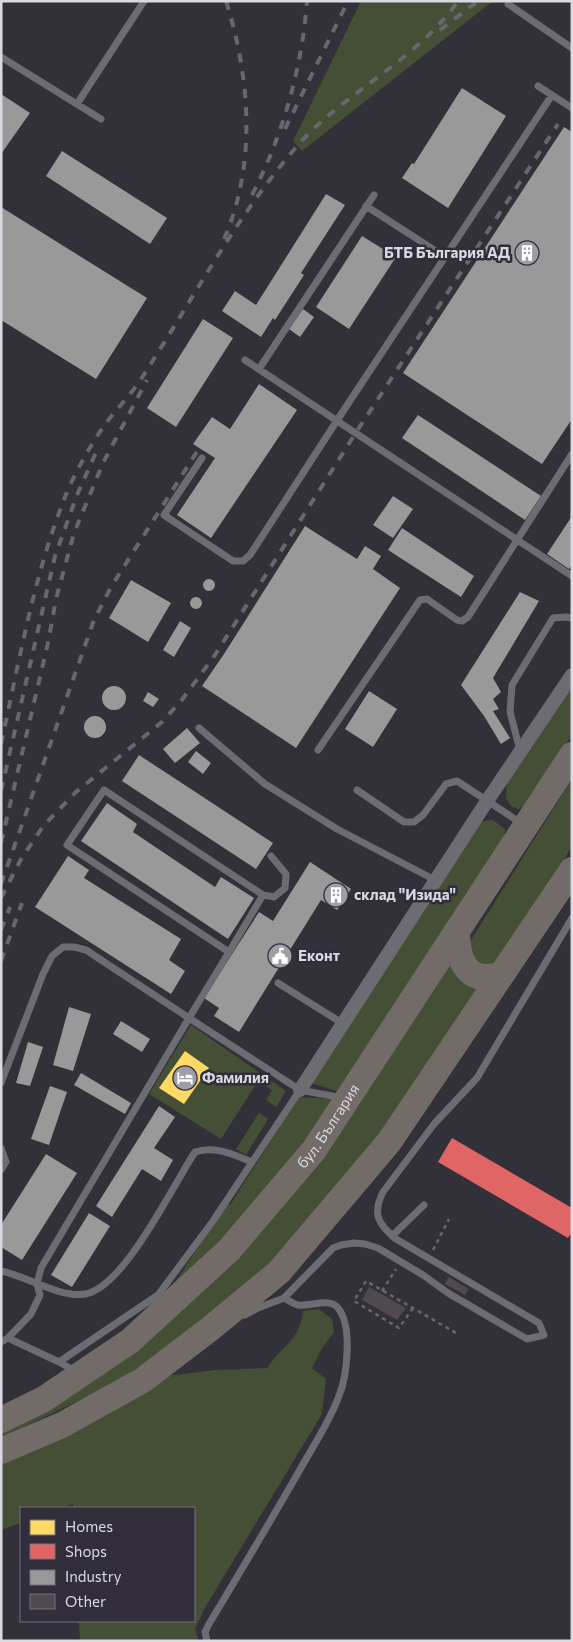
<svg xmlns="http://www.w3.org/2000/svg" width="573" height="1642" viewBox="0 0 573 1642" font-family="Commissioner,sans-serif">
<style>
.green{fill:#444f35}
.homes{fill:#ffd966}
.shops{fill:#e06666}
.industry{fill:#999}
.building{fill:#50494f}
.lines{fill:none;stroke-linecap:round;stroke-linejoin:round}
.path{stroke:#68676d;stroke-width:2.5;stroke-dasharray:4 4;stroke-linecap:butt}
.lane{stroke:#6e6c73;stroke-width:7}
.street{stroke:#6e6c73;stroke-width:14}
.highway{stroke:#736b68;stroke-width:26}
.rail{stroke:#69676e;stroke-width:4;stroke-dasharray:9 9;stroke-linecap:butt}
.labels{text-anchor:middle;stroke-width:5;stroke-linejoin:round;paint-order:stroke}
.poi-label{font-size:15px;font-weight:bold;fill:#dad8e1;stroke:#312d3b;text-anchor:start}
.street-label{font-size:15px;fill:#dad8e1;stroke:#312d3b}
</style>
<rect width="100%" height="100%" fill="#323038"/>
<path class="green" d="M 361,1 L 493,1 L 302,151 L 293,141 Z
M 572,682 L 572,735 L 527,804 L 519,809 L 512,807 L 506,799 L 507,781 Z
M 572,779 L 572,845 L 552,884 L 497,966 L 475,968 L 469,943 Z
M 493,820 L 505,829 L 504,838 L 344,1093 L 307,1082 L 482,821 Z
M 453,957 L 487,984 L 398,1117 L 275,1260 L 159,1354 L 120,1379 L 84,1398 L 1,1438 L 1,1426 L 177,1308 Z
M 191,1025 L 286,1091 L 276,1107 L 266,1100 L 272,1090 L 258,1081 L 221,1139 L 149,1094 Z
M 298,1097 L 332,1099 L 335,1107 L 262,1200 L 166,1297 L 226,1203 L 230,1205 Z
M 259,1113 L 268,1119 L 246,1155 L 236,1149 Z
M 319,1309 L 332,1319 L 334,1332 L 322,1348 L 312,1368 L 326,1379 L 322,1414 L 206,1606 L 195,1629 L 199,1641 L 80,1641 L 79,1621 L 194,1621 L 194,1508 L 74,1508 L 73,1504 L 60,1508 L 21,1508 L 21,1523 L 1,1530 L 1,1464 L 36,1450 L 166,1376 L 215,1370 L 267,1368 C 282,1346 300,1340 303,1311 Z"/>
<path class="homes" d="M 185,1051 L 209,1068 L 184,1104 L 159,1088 Z"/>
<path class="shops" d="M 452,1138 L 572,1208 L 572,1232 L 568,1238 L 438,1162 Z"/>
<path class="industry" d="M 462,88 L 506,116 L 448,208 L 402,178 L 412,163 L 414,164 Z
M 1,94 L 30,113 L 1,154 Z
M 564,127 L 572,132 L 572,419 L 542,464 L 403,373 Z
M 62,151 L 167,218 L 150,244 L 46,176 Z
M 326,194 L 345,205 L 301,273 L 304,275 L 275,320 L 273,318 L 261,337 L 222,311 L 235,291 L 256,305 Z
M 1,207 L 147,298 L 96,379 L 1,320 Z
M 362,236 L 396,257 L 349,329 L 316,307 Z
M 303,309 L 314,317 L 300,337 L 289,329 Z
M 203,319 L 233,338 L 176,427 L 147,408 Z
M 259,384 L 297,410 L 211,538 L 177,515 L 215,458 L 193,444 L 212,417 L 230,429 Z
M 418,415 L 541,496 L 525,520 L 402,438 Z
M 393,496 L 413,509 L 393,538 L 373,525 Z
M 572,516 L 572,565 L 569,569 L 547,554 Z
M 305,526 L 357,559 L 365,546 L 381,556 L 373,569 L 400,588 L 296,748 L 202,686 L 224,654 Z
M 402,528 L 474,576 L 461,597 L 388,550 Z
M203 585a6 6 0 1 1 12 0a6 6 0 1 1-12 0Z
M 131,580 L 171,603 L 148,642 L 109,618 Z
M 520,592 L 539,601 L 493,678 L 501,692 L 493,699 L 499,709 L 493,711 L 510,738 L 501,744 L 484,716 L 461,685 Z
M190 603a6 6 0 1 1 12 0a6 6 0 1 1-12 0Z
M 180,621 L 191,628 L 174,657 L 163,650 Z
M102 698a12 12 0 1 1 24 0a12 12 0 1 1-24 0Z
M 369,691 L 397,709 L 373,747 L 345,729 Z
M 148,692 L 159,699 L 153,707 L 143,701 Z
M84 727a11 11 0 1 1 22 0a11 11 0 1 1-22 0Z
M 187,728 L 200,743 L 175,763 L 163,749 Z
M 196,751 L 211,763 L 203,774 L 188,762 Z
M 139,755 L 273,843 L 256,869 L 122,781 Z
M 107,803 L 137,824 L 133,832 L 215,887 L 221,877 L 254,898 L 228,939 L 81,841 Z
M 68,856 L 89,870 L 84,878 L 181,939 L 169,960 L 185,971 L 171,994 L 35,907 Z
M 310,862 L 351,889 L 337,910 L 321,900 L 239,1032 L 214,1016 L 219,1008 L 204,998 L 259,912 L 273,921 Z
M 69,1007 L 91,1014 L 73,1071 L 53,1065 Z
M 121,1021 L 150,1039 L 142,1052 L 113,1034 Z
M 28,1042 L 43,1047 L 30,1086 L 16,1083 Z
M 81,1073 L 131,1103 L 125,1114 L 74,1085 Z
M 50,1086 L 67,1092 L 49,1145 L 31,1139 Z
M 159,1106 L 175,1117 L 154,1148 L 173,1160 L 161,1181 L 142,1169 L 112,1217 L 96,1206 Z
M 46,1154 L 77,1173 L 22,1260 L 1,1247 L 1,1225 Z
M 89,1213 L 110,1226 L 72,1287 L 51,1275 Z"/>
<path class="building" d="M 449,1277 L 469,1289 L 465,1295 L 445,1284 Z
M 369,1287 L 406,1308 L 397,1320 L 362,1300 Z"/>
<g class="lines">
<path class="path" d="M 433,1250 L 449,1219
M 382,1291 L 396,1269
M 413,1308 L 399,1328 L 354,1301 L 366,1281 L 456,1333"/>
<path class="lane" d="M 508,4 L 572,48
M 1,57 L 101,119
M 538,86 L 572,108
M 77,104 L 144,1
M 366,206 L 445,257
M 245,360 L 572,576
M 259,369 L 374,195
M 202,458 L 164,515 L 233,561 L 243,561 L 250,555 L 336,422 L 552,95
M 199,728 L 265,784 L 337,829 L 435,880
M 318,750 L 420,600 L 427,599 L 457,620 L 462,621 L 468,617 L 572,454
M 520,750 L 510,712 L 512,685 L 553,618 L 566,617 L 572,618
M 357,790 L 404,822 L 414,822 L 423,815 L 446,784 L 457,781 L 521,823
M 263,895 L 229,952 L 67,845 L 104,790 L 263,895 L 274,897 L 285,888 L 286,874 L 271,856
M 229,952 L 189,1018 L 300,1090 L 343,1098
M 278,983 L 342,1023
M 1,1083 L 43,974 L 52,956 L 63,947 L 74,947 L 86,950 L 189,1018 L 41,1268 L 37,1284 L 40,1295 L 31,1314 L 8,1338
M 1,1148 L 6,1162 L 1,1170
M 392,1236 L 424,1205
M 1,1271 C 27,1276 59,1298 85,1294 C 124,1288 173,1185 195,1152 C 214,1145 234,1155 252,1162
M 245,1315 L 258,1308 L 284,1298 L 333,1248 L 341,1245 L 354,1243 L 365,1244 L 378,1248 L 423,1275 L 448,1293 L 527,1339 L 544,1335 L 539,1323 L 396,1239 C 378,1224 372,1214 383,1192 L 434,1124 L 477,1078 L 572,918
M 1,1342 L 8,1338 L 59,1362 L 75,1371
M 59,1362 L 158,1295 L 213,1221 L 300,1090
M 207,1641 L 205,1632 L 209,1624 C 239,1574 269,1524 298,1473 C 312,1448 329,1423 339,1396 C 347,1376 353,1326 338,1308 C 330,1297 309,1307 298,1305 C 293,1304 288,1300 284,1298"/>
<path class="street" d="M 300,1090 L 487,801 L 572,675"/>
<g class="highway">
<path d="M 457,931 C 457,961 468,986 502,974"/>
<path id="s1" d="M 1,1420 L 44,1399 L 130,1341 L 229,1250 L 314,1150 L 572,755"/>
<path d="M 1,1451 L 62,1425 L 143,1380 L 211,1328 L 279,1272 L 389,1142 L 572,870"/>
</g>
<path class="rail" d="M 440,30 L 478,1
M 285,129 L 348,1
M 252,195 C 283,135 302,68 307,1
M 224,239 C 257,164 250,77 226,1
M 1,744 C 19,662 34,575 65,497 C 74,475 90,445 104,426 C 116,409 132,394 143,376 C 193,299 237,215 298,145 C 346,91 416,61 458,1
M 1,791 L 55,556 L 77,495 L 98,448
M 1,843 L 48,643 L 56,599 L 74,533 L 103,463 L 147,380
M 1,884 L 94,620 L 111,587 L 198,450
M 1,898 L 21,859 L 44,825 L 76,792 L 162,722 L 181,701 L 215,655 L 355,434 L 558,124
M 1,930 L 10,907
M 1,961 L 22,903"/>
</g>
<defs>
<symbol id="building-disc" viewBox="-11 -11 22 22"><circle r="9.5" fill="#9f9da6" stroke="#312d3b"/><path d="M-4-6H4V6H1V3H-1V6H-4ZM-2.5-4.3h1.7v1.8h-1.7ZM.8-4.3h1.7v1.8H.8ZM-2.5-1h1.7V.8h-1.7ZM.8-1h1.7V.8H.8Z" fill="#fff"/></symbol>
<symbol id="civic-disc" viewBox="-11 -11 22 22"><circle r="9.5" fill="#9f9da6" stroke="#312d3b"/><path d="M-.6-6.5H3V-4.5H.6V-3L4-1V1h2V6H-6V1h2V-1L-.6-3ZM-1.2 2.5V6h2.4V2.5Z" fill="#fff"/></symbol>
<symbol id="hotel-disc" viewBox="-11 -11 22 22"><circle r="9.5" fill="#9f9da6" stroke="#312d3b"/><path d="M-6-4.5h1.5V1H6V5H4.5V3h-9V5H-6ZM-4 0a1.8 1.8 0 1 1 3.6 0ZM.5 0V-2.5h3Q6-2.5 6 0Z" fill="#fff"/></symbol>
</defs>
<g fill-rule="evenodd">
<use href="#building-disc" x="513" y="239" width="28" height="28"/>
<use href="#building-disc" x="322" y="881" width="28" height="28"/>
<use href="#civic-disc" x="266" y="942" width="28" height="28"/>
<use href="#hotel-disc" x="171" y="1064" width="28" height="28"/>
</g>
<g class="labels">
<g class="poi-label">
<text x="510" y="258" text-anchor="end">БТБ България АД</text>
<text x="354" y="900">склад "Изида"</text>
<text x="298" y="961">Еконт</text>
<text x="202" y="1083">Фамилия</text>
</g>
<g class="street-label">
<text dy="5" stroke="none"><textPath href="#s1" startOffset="445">бул. България</textPath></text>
</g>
</g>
<rect width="573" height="1642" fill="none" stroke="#dad8e1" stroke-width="5"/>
<rect x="20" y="1507" width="175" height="115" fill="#312d3b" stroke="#75717d"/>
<rect x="30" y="1520" width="25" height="15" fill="#ffd966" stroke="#75717d"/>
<text x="65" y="1532" font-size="15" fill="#dad8e1">Homes</text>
<rect x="30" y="1544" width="25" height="15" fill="#e06666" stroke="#75717d"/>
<text x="65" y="1557" font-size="15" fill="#dad8e1">Shops</text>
<rect x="30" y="1570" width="25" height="15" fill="#999999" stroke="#75717d"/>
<text x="65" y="1582" font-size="15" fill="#dad8e1">Industry</text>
<rect x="30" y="1594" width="25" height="15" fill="#50494f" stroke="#75717d"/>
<text x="65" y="1607" font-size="15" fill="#dad8e1">Other</text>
</svg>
